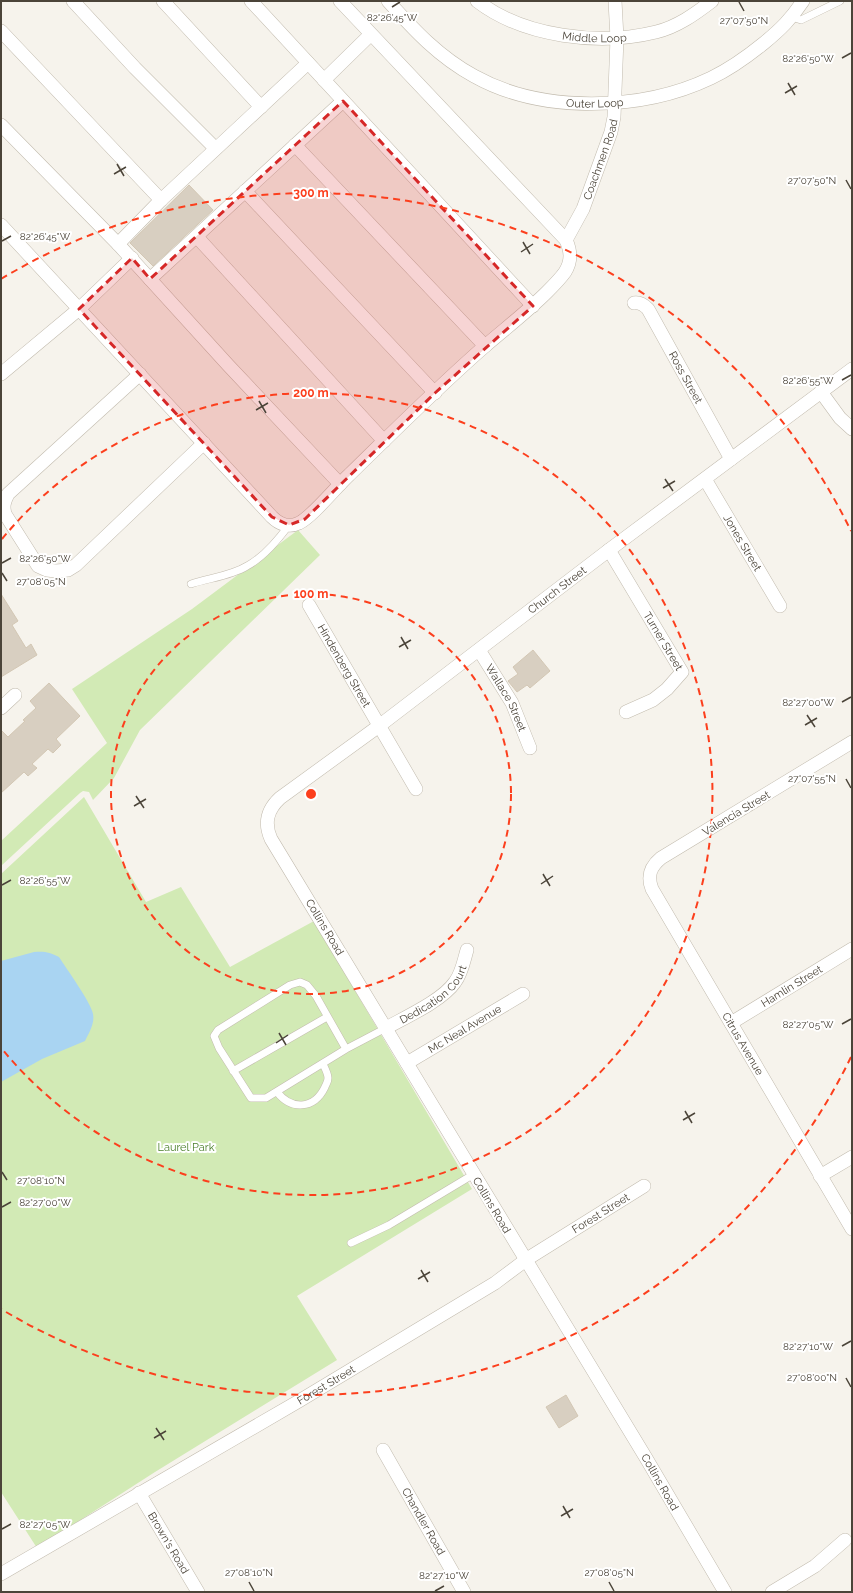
<svg xmlns="http://www.w3.org/2000/svg" width="853" height="1593" viewBox="0 0 853 1593" font-family="Raleway,sans-serif">
<style>
.green{fill:#d2eab5}
.water{fill:#a9d4f2}
.building{fill:#d8cfc1;stroke:#d3c7b4}
.lines{fill:none;stroke-linecap:round;stroke-linejoin:round}
.lane-casing{stroke:#c2bbae;stroke-width:8}
.street-casing{stroke:#c2bbae;stroke-width:14}
.lane{stroke:#fff;stroke-width:7}
.street{stroke:#fff;stroke-width:13}
.marked{fill:#d62828;fill-opacity:0.2;stroke:#d62828;stroke-width:3;stroke-dasharray:8 5;stroke-linejoin:round}
.ticks{fill:none;stroke:#4b4439;stroke-width:1.5}
.ring{fill:none;stroke:#fc3f1d;stroke-width:2;stroke-dasharray:7 5}
.labels{text-anchor:middle;stroke-width:4;stroke-linejoin:round;paint-order:stroke}
.street-label{font-size:11px;fill:#4b4439;stroke:#fff}
.park-label{font-size:11px;fill:#4a7f2a;stroke:#fff}
.ticks-label{font-size:10px;text-anchor:middle;fill:#4b4439;stroke:#fff;stroke-width:4;stroke-linejoin:round;paint-order:stroke}
.centre{fill:#fc3f1d;stroke:#fff;stroke-width:2}
.ring-label{font-size:12px;text-anchor:middle;font-weight:bold;fill:#fc3f1d;stroke:#fff;stroke-width:4;stroke-linejoin:round;paint-order:stroke}
</style>
<rect width="100%" height="100%" fill="#f6f3ec"/>
<path class="green" d="M 298,530 L 320,555 L 140,730 L 114,778 L 93,800 L 89,792 L 83,791 L 80,793 L 1,866 L 1,841 L 107,743 L 72,689 L 192,609 Z
M 84,797 L 146,902 L 181,887 L 230,967 L 314,921 L 472,1189 L 297,1296 L 337,1360 L 155,1472 L 37,1548 L 1,1492 L 1,874 Z"/>
<path class="water" d="M 34,952 C 44,951 50,952 59,957 C 66,968 92,1004 93,1014 C 95,1023 89,1033 85,1041 L 42,1059 L 1,1082 L 1,961 Z"/>
<path class="building" d="M 189,185 L 213,210 L 153,266 L 130,243 Z
M 1,594 L 18,621 L 12,625 L 26,648 L 31,644 L 37,655 L 1,677 Z
M 533,650 L 550,671 L 530,688 L 527,685 L 517,692 L 508,681 L 518,674 L 513,667 Z
M 49,683 L 80,716 L 56,739 L 61,745 L 53,753 L 48,749 L 32,764 L 37,768 L 28,776 L 24,772 L 1,793 L 1,730 L 8,737 L 25,721 L 23,720 L 36,708 L 30,701 Z
M 566,1395 L 578,1416 L 559,1428 L 546,1407 Z"/>
<g class="lines">
<defs>
<path id="lane" d="M 792,17 L 801,20 L 840,1
M 191,584 C 209,578 231,576 247,566 C 264,557 278,540 289,525
M 346,1049 L 316,996 L 307,985 L 300,982 L 290,985 L 218,1030 L 214,1036 L 219,1048 L 251,1098 L 266,1098 L 346,1049 L 386,1028
M 233,1071 L 327,1017
M 277,1092 C 291,1110 314,1110 325,1087 C 326,1084 328,1082 328,1078 C 328,1074 325,1068 323,1064
M 351,1243 L 389,1225 L 474,1174"/>
<g id="street">
<path d="M 73,1 L 135,68 L 215,148"/>
<path d="M 163,1 L 261,107"/>
<path d="M 251,1 L 533,306"/>
<path id="s1" d="M 388,1 C 414,30 439,57 474,76 C 542,114 642,111 711,78 C 730,69 748,56 764,43 C 781,29 791,19 803,1"/>
<path id="s2" d="M 477,1 C 524,37 599,46 656,32 C 677,27 695,14 712,1"/>
<path d="M 1,31 L 161,200"/>
<path d="M 324,80 L 370,35"/>
<path d="M 1,125 L 118,244 L 228,365 L 340,484"/>
<path d="M 295,145 L 485,346"/>
<path d="M 245,191 L 435,393"/>
<path d="M 1,225 L 272,517 C 279,524 289,528 299,523 C 312,517 337,486 349,475 C 394,431 438,387 485,346 C 506,328 528,311 547,292 C 553,286 560,279 565,272 C 572,261 571,251 566,240 L 340,1"/>
<path d="M 197,237 L 384,441"/>
<path id="s3" d="M 566,240 L 583,209 L 611,132 L 614,117 L 617,38 L 615,1"/>
<path d="M 118,244 L 161,200 L 308,63"/>
<path d="M 150,279 L 343,101"/>
<path id="s4" d="M 634,303 C 640,302 644,305 648,309 L 731,459"/>
<path d="M 1,374 L 79,309 L 132,258"/>
<path d="M 140,374 L 8,494 C 4,502 3,506 5,514 L 38,566 L 47,570 L 56,571 L 68,570 L 76,565 L 204,443"/>
<path d="M 821,392 L 840,418 L 852,429"/>
<path id="s5" d="M 705,479 L 780,606"/>
<path id="s6" d="M 609,550 L 682,672 L 667,689 L 653,700 L 626,712"/>
<path id="s7" d="M 309,605 L 416,789"/>
<path id="s8" d="M 479,650 L 512,703 L 530,748"/>
<path d="M 1,708 L 15,695"/>
<path id="s9" d="M 852,742 L 661,858 C 650,867 647,876 652,889 L 852,1229"/>
<path id="s10" d="M 731,1023 L 852,949"/>
<path id="s11" d="M 386,1028 C 406,1017 443,1000 455,982 C 462,973 464,960 467,950"/>
<path id="s12" d="M 407,1063 L 523,994"/>
<path d="M 820,1176 L 852,1157"/>
<path id="s13" d="M 383,1450 L 464,1592"/>
<path id="s14" d="M 139,1493 L 198,1592"/>
<path id="s15" d="M 1,1574 L 299,1401 L 495,1283 L 527,1259 L 644,1186"/>
<path id="s16" d="M 725,1592 L 646,1458 L 271,839 C 264,823 267,810 280,798 L 379,726 L 609,550 L 852,369"/>
<path d="M 772,1592 L 815,1566 L 845,1540"/>
</g>
</defs>
<use href="#lane" class="lane-casing"/>
<use href="#street" class="street-casing"/>
<use href="#lane" class="lane"/>
<use href="#street" class="street"/>
</g>
<path class="marked" d="M 343,101 L 533,306 L 435,393 L 305,519 L 289,525 L 272,517 L 79,309 L 132,258 L 150,279 Z"/>
<path class="ticks" d="M 739,2 L 744,11M 392,7 L 400,2M 842,58 L 851,53M 788,83 L 795,95M 785,93 L 797,86M 117,164 L 124,176M 114,174 L 126,167M 846,180 L 851,189M 2,241 L 11,236M 523,242 L 530,254M 521,252 L 533,244M 842,380 L 851,375M 259,401 L 266,413M 256,410 L 268,403M 665,479 L 673,491M 663,488 L 675,481M 2,563 L 11,558M 2,573 L 7,581M 401,637 L 408,649M 399,647 L 411,640M 842,702 L 851,697M 807,715 L 815,727M 805,725 L 817,718M 846,779 L 851,788M 136,796 L 144,808M 134,806 L 146,799M 543,874 L 550,886M 541,884 L 553,876M 2,885 L 11,880M 842,1024 L 851,1019M 279,1033 L 286,1045M 276,1043 L 288,1035M 685,1111 L 692,1123M 683,1120 L 695,1113M 2,1172 L 7,1180M 2,1207 L 11,1202M 421,1270 L 428,1282M 418,1279 L 430,1272M 842,1346 L 851,1341M 846,1378 L 851,1387M 156,1428 L 164,1440M 154,1438 L 166,1431M 563,1506 L 570,1518M 561,1516 L 573,1509M 2,1529 L 11,1524M 249,1582 L 254,1591M 609,1582 L 614,1591M 435,1591 L 444,1586"/>
<g class="ring">
<circle cx="311" cy="794" r="200"/>
<path d="M2 539A401 401 0 1 1 2 1049"/>
<path d="M851 1057A601 601 0 0 1 1 1309M1 279A601 601 0 0 1 851 531"/>
</g>
<g class="labels">
<g class="street-label">
<text dy="4" stroke="none"><textPath href="#s2" startOffset="125">Middle Loop</textPath></text>
<text dy="4" stroke="none"><textPath href="#s1" startOffset="240">Outer Loop</textPath></text>
<text dy="4" stroke="none"><textPath href="#s3" startOffset="88">Coachmen Road</textPath></text>
<text dy="4" stroke="none"><textPath href="#s4" startOffset="94">Ross Street</textPath></text>
<text dy="4" stroke="none"><textPath href="#s5" startOffset="74">Jones Street</textPath></text>
<text dy="4" stroke="none"><textPath href="#s16" startOffset="1271">Church Street</textPath></text>
<text dy="4" stroke="none"><textPath href="#s6" startOffset="106">Turner Street</textPath></text>
<text dy="4" stroke="none"><textPath href="#s7" startOffset="70">Hindenberg Street</textPath></text>
<text dy="4" stroke="none"><textPath href="#s8" startOffset="55">Wallace Street</textPath></text>
<text transform="translate(736 813) rotate(-31)" y="4">Valencia Street</text>
<text transform="translate(325 927) rotate(59)" y="4">Collins Road</text>
<text dy="4" stroke="none"><textPath href="#s10" startOffset="71">Hamlin Street</textPath></text>
<text dy="4" stroke="none"><textPath href="#s11" startOffset="59">Dedication Court</textPath></text>
<text dy="4" stroke="none"><textPath href="#s12" startOffset="67">Mc Neal Avenue</textPath></text>
<text dy="4" stroke="none"><textPath href="#s9" startOffset="438">Citrus Avenue</textPath></text>
<text transform="translate(492 1205) rotate(59)" y="4">Collins Road</text>
<text dy="4" stroke="none"><textPath href="#s15" startOffset="700">Forest Street</textPath></text>
<text dy="4" stroke="none"><textPath href="#s15" startOffset="376">Forest Street</textPath></text>
<text transform="translate(660 1482) rotate(60)" y="4">Collins Road</text>
<text dy="4" stroke="none"><textPath href="#s13" startOffset="82">Chandler Road</textPath></text>
<text dy="4" stroke="none"><textPath href="#s14" startOffset="58">Brown's Road</textPath></text>
</g>
<g class="park-label">
<text x="186" y="1151">Laurel Park</text>
</g>
</g>
<g class="ticks-label">
<text x="392" y="21">82°26'45"W</text>
<text x="744" y="24">27°07'50"N</text>
<text x="808" y="62">82°26'50"W</text>
<text x="812" y="184">27°07'50"N</text>
<text x="45" y="240">82°26'45"W</text>
<text x="808" y="384">82°26'55"W</text>
<text x="45" y="562">82°26'50"W</text>
<text x="41" y="585">27°08'05"N</text>
<text x="808" y="706">82°27'00"W</text>
<text x="812" y="782">27°07'55"N</text>
<text x="45" y="884">82°26'55"W</text>
<text x="808" y="1028">82°27'05"W</text>
<text x="41" y="1184">27°08'10"N</text>
<text x="45" y="1206">82°27'00"W</text>
<text x="808" y="1350">82°27'10"W</text>
<text x="812" y="1381">27°08'00"N</text>
<text x="45" y="1528">82°27'05"W</text>
<text x="249" y="1576">27°08'10"N</text>
<text x="609" y="1576">27°08'05"N</text>
<text x="444" y="1579">82°27'10"W</text>
</g>
<circle cx="311" cy="794" r="6" class="centre"/>
<g class="ring-label">
<text x="311" y="197">300 m</text>
<text x="311" y="397">200 m</text>
<text x="311" y="598">100 m</text>
</g>
<rect width="853" height="1593" fill="none" stroke="#4b4439" stroke-width="4"/>
</svg>
